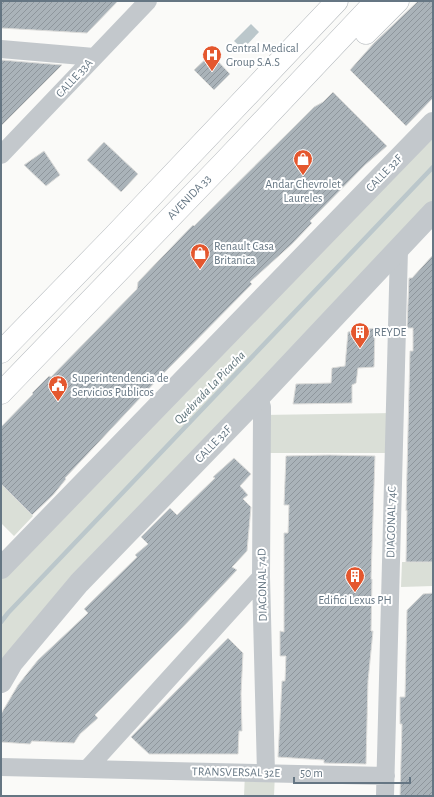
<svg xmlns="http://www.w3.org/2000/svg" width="434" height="797" viewBox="0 0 434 797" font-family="'Alegreya Sans',sans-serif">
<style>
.park{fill:#dadfd7}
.water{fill:#bbc7cb}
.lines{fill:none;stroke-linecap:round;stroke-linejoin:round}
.stream{stroke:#bbc7cb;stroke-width:4.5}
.building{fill:url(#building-hatch);stroke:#dcdcda}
.primary-casing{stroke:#b5babe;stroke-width:23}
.minor{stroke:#c3c8cc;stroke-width:18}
.tertiary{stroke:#c3c8cc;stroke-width:22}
.primary{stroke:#fff;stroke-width:22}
.labels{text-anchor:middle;stroke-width:4;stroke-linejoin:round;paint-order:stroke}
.poi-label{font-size:12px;fill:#657683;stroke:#fff;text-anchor:start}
.street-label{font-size:12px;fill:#657683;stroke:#fff}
.water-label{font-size:13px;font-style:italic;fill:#60757c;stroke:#fff}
</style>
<defs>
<pattern id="building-hatch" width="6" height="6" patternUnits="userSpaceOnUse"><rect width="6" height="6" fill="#aab3b9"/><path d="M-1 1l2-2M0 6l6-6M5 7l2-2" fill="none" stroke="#8e969c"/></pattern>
</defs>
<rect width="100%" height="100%" fill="#fafaf8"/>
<path class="park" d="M 433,123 L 433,212 L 1,682 L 1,568 Z
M 394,413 L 393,453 L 262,453 L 262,415 Z
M 1,484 L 33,516 L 14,536 L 1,523 Z
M 402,562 L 433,562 L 433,586 L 401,587 Z
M 245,773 L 275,773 L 274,796 L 244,796 Z"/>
<path class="water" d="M 251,24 L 259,32 L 243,49 L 234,41 Z"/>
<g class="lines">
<path class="stream" d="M 1,622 L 8,613 L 433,167"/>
</g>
<path class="building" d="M 1,1 L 118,1 L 87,33 L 1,28 Z
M 418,1 L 433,1 L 433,98 L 406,126 L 350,70 L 374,43 Z
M 211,54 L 230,74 L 214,90 L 194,70 Z
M 1,60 L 62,65 L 1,126 Z
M 333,92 L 387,146 L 365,165 L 310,221 L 312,223 L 292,244 L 250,282 L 252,284 L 157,380 L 65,478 L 66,479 L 53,495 L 32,515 L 1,484 L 1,427 L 33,394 L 32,393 L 49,376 L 51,377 L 137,289 L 138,282 L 193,225 L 194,226 L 292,129 L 314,107 L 323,102 Z
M 104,142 L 138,174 L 121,192 L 87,160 Z
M 44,151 L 60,175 L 46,186 L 24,165 Z
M 433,255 L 433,562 L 406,562 L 407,510 L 406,511 L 410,351 L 413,351 L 413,328 L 407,328 L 409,278 L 412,278 Z
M 375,328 L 374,367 L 358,368 L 356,383 L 352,385 L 352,403 L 293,404 L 296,384 L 331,383 L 332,368 L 345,366 L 348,332 Z
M 329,455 L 375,456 L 371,579 L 372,579 L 371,631 L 373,631 L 368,681 L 366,764 L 324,763 L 324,760 L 278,757 L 282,681 L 285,681 L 286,656 L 280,656 L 280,631 L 284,632 L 284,533 L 288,533 L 289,505 L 284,505 L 286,456 Z
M 234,458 L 251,474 L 240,486 L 248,495 L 243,499 L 251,507 L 247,551 L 232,567 L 237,570 L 182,628 L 95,715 L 98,718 L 80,734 L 74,743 L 32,741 L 30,744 L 1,742 L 1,714 L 18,685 L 38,660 L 88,613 L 84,609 L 137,557 L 135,555 L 148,544 L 141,537 L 170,508 L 177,515 L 215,478 L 213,477 Z
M 433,593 L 433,796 L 400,796 L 402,724 L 400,724 L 400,697 L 405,697 L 407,610 L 423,594 Z
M 228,638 L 243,653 L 241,694 L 242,731 L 239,731 L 238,754 L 149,754 L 131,737 Z"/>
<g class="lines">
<defs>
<path id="primary" d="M 366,33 L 398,1
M 1,352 L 114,236 L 337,1
M 1,393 L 223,163 L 376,1"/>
</defs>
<use href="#primary" class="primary-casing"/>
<path class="minor" d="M 1,49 L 94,57
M 1,155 L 148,1
M 259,397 L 262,407 L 262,415 L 261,577 L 266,773
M 1,767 L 386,776
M 87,769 L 261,577
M 385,796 L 399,249"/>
<path class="tertiary" d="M 1,568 L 433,123
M 1,682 L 12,663 L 79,583 L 259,397 L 433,212"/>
<use href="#primary" class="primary"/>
</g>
<defs>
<symbol id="hospital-pin" viewBox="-11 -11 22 30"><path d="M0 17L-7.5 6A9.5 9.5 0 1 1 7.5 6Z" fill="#e4572e" stroke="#fff"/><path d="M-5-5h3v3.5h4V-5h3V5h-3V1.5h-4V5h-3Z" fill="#fff"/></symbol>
<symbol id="shop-pin" viewBox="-11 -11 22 30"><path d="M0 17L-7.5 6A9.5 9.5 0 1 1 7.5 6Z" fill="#e4572e" stroke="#fff"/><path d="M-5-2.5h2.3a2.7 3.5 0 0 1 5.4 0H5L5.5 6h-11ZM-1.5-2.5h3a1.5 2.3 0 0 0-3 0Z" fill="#fff"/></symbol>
<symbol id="building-pin" viewBox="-11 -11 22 30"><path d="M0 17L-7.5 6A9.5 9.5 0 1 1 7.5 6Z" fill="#e4572e" stroke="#fff"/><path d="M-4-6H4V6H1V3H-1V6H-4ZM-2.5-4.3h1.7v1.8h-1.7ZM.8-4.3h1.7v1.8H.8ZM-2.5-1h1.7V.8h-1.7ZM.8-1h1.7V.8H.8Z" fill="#fff"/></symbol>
<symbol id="civic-pin" viewBox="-11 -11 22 30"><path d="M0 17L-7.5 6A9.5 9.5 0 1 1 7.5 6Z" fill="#e4572e" stroke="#fff"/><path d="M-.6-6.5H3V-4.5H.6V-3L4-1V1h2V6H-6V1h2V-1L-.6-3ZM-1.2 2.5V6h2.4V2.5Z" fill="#fff"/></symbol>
</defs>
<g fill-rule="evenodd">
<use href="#hospital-pin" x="201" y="44" width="22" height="30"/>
<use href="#shop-pin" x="292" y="148" width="22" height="30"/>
<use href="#shop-pin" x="189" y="242" width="22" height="30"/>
<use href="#building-pin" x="349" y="321" width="22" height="30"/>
<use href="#civic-pin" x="47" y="374" width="22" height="30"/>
<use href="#building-pin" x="344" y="565" width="22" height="30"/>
</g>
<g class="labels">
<g class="poi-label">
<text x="226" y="52">Central Medical<tspan x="226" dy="14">Group S.A.S</tspan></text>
<text x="303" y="188" text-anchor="middle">Andar Chevrolet<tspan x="303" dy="14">Laureles</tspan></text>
<text x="214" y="250">Renault Casa<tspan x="214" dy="14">Britanica</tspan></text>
<text x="374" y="336">REYDE</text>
<text x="72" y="382">Superintendencia de<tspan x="72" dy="14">Servicios Publicos</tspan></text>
<text x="355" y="604" text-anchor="middle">Edifici Lexus PH</text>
</g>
<g class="street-label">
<text transform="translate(74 78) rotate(-47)" y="4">CALLE 33A</text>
<text transform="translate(384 173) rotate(-46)" y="4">CALLE 32F</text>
<text transform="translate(189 197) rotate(-46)" y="4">AVENIDA 33</text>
<text transform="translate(213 444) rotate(-46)" y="4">CALLE 32F</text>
<text transform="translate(391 522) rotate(-89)" y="4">DIAGONAL 74C</text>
<text transform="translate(262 585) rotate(-91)" y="4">DIAGONAL 74D</text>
<text transform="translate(236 772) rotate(1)" y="4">TRANSVERSAL 32E</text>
</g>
<g class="water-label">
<text transform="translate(209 387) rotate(-46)" y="5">Quebrada La Picacha</text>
</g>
</g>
<rect width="434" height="797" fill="none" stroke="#657683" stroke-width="4"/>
<path d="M294 777v6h116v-6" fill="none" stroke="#657683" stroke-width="2"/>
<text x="300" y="777" font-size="12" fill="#657683" stroke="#ffffff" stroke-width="3" paint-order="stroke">50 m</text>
</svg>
